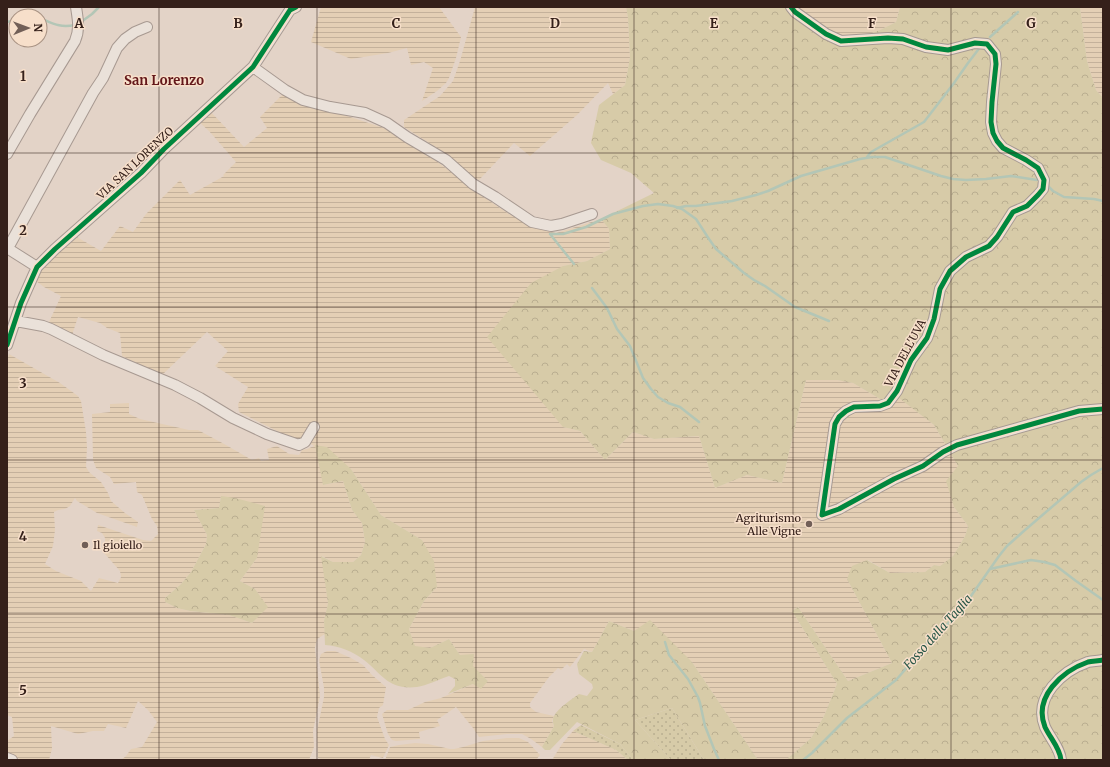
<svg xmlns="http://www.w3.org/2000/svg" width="1110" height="767" viewBox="0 0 1110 767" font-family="Merriweather,serif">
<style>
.farmland{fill:url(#farmland-rules);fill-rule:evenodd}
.grass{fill:url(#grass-dots)}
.forest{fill:url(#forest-crowns)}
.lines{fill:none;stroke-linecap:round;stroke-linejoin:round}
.stream{stroke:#b3c6b6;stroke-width:2.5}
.minor-casing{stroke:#a79991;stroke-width:12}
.minor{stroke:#eae1d9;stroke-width:10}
.cycleway-casing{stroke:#f7dfca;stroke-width:8}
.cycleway{stroke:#00873e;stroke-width:5}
.grid{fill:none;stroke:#35201a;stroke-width:1;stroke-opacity:0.55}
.poi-dot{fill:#725f57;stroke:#f7dfca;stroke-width:1.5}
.labels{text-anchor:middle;stroke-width:3;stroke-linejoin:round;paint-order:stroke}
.street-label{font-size:11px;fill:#35201a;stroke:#f7dfca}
.poi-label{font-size:11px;fill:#35201a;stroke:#f7dfca;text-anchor:end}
.water-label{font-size:12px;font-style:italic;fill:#285647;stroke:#f7dfca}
.quarter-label{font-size:13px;font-weight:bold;fill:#63171a;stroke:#f7dfca}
.grid-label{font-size:13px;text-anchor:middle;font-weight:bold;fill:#35201a;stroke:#f7dfca;stroke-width:3;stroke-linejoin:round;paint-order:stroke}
</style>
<defs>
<pattern id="farmland-rules" width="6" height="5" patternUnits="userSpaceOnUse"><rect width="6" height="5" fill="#e4cfb5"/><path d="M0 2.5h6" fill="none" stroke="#c4b19b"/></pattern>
<pattern id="grass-dots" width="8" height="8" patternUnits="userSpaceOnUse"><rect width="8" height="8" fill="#d7cba8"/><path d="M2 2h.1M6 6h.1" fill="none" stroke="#b9ae90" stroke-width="1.8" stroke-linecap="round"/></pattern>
<pattern id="forest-crowns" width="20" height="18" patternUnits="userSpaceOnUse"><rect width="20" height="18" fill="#d7cba8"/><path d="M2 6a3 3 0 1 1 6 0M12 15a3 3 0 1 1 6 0" fill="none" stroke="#b9ae90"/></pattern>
</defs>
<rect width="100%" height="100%" fill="#e3d3c7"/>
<path class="farmland" d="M 321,7 L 439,7 L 461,37 L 456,58 L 449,78 L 446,83 L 437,91 L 422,101 L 433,68 L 424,62 L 411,65 L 407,48 L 388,53 L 351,59 L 311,42 Z
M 475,7 L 626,7 L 628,18 L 630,57 L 625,85 L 613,94 L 608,83 L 577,115 L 530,156 L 514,143 L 479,180 L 474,178 L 445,153 L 404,127 L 404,120 L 440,96 L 453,81 L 460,61 Z
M 801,7 L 900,7 L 896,22 L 880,30 L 866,35 L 852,38 L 833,35 L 797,11 Z
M 1080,7 L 1103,7 L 1103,98 L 1096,90 L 1087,61 Z
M 284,93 L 311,108 L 335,112 L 393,131 L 395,136 L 416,148 L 439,163 L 482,196 L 509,214 L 535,228 L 556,233 L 601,219 L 609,229 L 610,249 L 587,261 L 563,266 L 563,427 L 580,431 L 605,460 L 633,432 L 654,439 L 699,436 L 715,488 L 747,475 L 782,483 L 806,380 L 837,380 L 853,383 L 890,405 L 899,397 L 934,425 L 958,466 L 954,507 L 968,526 L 965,536 L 953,556 L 940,566 L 934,565 L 925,572 L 890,573 L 868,560 L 847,579 L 892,663 L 848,681 L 798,607 L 792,611 L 837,684 L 824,716 L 811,738 L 786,760 L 758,760 L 692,662 L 634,631 L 609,621 L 592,652 L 584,649 L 570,667 L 567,664 L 561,670 L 558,668 L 549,677 L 530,703 L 530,707 L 536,712 L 554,716 L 552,721 L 554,726 L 542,747 L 531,739 L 522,734 L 507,734 L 479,737 L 473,728 L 456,707 L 437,720 L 440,726 L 419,732 L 420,739 L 396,741 L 392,740 L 388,734 L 382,714 L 387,710 L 408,710 L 425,702 L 441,698 L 473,684 L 488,681 L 460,655 L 449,639 L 430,648 L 415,647 L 409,629 L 424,601 L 437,587 L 422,540 L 381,515 L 351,469 L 323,485 L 343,481 L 352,510 L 362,523 L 365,542 L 361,555 L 353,562 L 333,562 L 322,556 L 328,603 L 324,621 L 325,634 L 317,639 L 315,648 L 320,696 L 313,731 L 314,747 L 309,760 L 121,760 L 126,756 L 131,749 L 142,747 L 157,722 L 148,710 L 138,701 L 126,728 L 108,724 L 104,731 L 93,731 L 78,734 L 51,726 L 52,749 L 49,760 L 22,760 L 7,753 L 7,741 L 14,736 L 12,717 L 7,715 L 7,360 L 9,354 L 60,383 L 78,396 L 81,401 L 86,432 L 87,447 L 86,467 L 89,472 L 101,482 L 108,493 L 111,501 L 125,513 L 138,522 L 137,527 L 97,513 L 77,501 L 75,498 L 70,506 L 65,509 L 58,510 L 54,512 L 55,530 L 53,546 L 45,564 L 56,571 L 81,581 L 91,591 L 99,578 L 118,583 L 121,577 L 120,571 L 105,554 L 102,548 L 105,544 L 105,538 L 102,533 L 97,531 L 98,525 L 143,540 L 151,541 L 158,534 L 157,526 L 152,519 L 142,495 L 137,492 L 136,482 L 114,484 L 110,477 L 96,468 L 93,460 L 92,414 L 110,412 L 110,404 L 129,403 L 129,414 L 140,419 L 189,430 L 198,430 L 226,445 L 252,460 L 259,458 L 261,461 L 269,460 L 267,449 L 277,446 L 289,454 L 299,455 L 302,450 L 307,449 L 314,446 L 303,439 L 299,442 L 239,412 L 238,404 L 248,387 L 215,366 L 228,351 L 207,332 L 162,375 L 122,356 L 120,333 L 107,328 L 100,323 L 78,317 L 72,335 L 49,322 L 61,296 L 44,287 L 36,281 L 43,268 L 75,236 L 101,251 L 120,226 L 133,232 L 146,214 L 180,180 L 190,195 L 224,176 L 223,175 L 236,162 L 209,131 L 199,122 L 210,111 L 244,147 L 267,128 L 260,117 ZM 221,496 L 257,558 L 240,581 L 255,589 L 267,607 L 252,623 L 229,615 L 190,611 L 177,608 L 165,602 L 165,598 L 181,584 L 191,572 L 206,544 L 207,535 L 194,510 L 219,508 Z
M 327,651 L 335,651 L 351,658 L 363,665 L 372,675 L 386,687 L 383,705 L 379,708 L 377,717 L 385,739 L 389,745 L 383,758 L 371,755 L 369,760 L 324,760 L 318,758 L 317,731 L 324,697 L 324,688 L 319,660 L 321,654 Z
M 573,731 L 616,750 L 628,760 L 552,760 L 562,744 Z
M 507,738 L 519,738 L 528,742 L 540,755 L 536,760 L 385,760 L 390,747 L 399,745 L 415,743 L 428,744 L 450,749 L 454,749 L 463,747 L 483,741 Z"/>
<path class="grass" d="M 672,708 L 704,760 L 671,760 L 635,720 Z
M 581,725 L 620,744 L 633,760 L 628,760 L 616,750 L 573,731 Z"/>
<path class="forest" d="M 626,7 L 786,7 L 808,28 L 835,40 L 866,35 L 880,30 L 896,22 L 900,7 L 1080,7 L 1087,61 L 1096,90 L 1103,98 L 1103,760 L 786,760 L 811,738 L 824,716 L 837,684 L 792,611 L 798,607 L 848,681 L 892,663 L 847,579 L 852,566 L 867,560 L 890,573 L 925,572 L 934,565 L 940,566 L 953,556 L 965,536 L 968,526 L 954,507 L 946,481 L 958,466 L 934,425 L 899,398 L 890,405 L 853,383 L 837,380 L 806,380 L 782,483 L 747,475 L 715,488 L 699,436 L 654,439 L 633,432 L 605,460 L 580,431 L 563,427 L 487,337 L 531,283 L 563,266 L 587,261 L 610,249 L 609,229 L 601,219 L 654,193 L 631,173 L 601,160 L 591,143 L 599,105 L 625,85 L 630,57 L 628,18 Z
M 315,445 L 327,447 L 351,469 L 381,515 L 422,540 L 434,561 L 437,587 L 424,601 L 409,629 L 415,646 L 430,648 L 449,639 L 460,655 L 474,654 L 473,666 L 488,681 L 481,689 L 473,684 L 448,694 L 455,686 L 455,679 L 449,676 C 440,679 426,686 417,687 C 388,690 383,675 364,660 C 352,651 339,646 325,645 L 324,621 L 328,603 L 321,556 L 333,562 L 353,562 L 361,555 L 365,542 L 362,523 L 352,510 L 343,481 L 323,485 Z
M 221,496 L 235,498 L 265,506 L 257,558 L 240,581 L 255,589 L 268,607 L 252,623 L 229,615 L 190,611 L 177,608 L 165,602 L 165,598 L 181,584 L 191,572 L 206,544 L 207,535 L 194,510 L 219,508 Z
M 650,620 L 692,662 L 758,760 L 704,760 L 672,708 L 635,720 L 671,760 L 633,760 L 620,744 L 577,722 L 550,750 L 545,750 L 542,747 L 554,726 C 553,723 552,720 554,716 C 558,708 572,699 579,694 L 587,696 L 593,688 L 592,684 L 579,674 L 577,664 L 584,651 L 592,652 L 609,621 L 634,631 Z"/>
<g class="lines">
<path class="stream" d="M 40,18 C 54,24 60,28 75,25
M 7,22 L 16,20
M 81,22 L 92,14 L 99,7
M 990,37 L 1018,12
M 867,157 L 871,152 L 924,122 L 954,83 L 968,63 L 981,46
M 1046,184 L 1053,191 L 1064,197 L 1094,199 L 1103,201
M 677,208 L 686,206 L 696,206 L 732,201 L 756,195 L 768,191 L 801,176 L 860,159 L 872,157 L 885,157 L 941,176 L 953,179 L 966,180 L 986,179 L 1011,176 L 1037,180
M 550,234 L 563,234 L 586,227 L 613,214 L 643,206 L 658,204 L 673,206 L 682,209 L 696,219 L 709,239 L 716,249 L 744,273 L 754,280 L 765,286 L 795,307 L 829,321
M 550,234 L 574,264
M 592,288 L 607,308 L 617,329 L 630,346 L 643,378 L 651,389 L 658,397 L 668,403 L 680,407 L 699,422
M 990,569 L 1031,560 L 1044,562 L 1055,565 L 1076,581 L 1103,600
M 665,642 L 669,655 L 688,679 L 698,697 L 700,703 L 705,726 L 714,749 L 719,760
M 803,760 L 812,753 L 847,718 L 896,680 L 904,671 L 911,661 L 927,643 L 954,618 L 964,606 L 999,556 L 1007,546 L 1025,530 L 1081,482 L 1091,475 L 1103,468"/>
<defs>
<path id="minor" d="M 791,7 L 795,12 L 826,34 L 841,41 L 888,38 L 903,39 L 926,47 L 948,50 L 975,43 L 987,44 L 995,54 L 996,64 L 992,102 L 991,122 L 993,133 L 997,141 L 1003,148 L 1026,160 L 1038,168 L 1044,180 L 1043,189 L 1038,195 L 1027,206 L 1013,212 L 997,237 L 989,246 L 966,257 L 950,271 L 940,289 L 934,319 L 927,338 L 911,360 L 897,391 L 888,403 L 880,406 L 854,407 L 846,411 L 839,417 L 835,424 L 822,515 L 839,509 L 894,479 L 923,466 L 943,452 L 957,445 L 1079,411 L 1103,409
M 253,67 L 285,90 L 303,100 L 330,107 L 365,113 L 387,123 L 407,137 L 446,160 L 473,184 L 495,197 L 532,222 L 551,226 L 562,224 L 592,214
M 7,154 L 30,114 L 75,41 C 80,29 78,20 76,7
M 7,248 L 37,267
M 8,248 L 93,93 L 103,78 L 117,48 L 125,39 L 135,32 L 147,27
M 16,321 L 43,326 L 51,329 L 103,355 L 175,385 L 200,398 L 233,418 L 267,434 L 299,445 L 305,442 L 314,427
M 7,345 L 21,303 L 37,267 L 55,249 L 141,173 L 164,149 L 253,67 L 290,10 L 296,7
M 7,758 L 12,760
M 1061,760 C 1060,748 1050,738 1045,727 C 1033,697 1062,671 1088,662 C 1092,661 1098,661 1103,660"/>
</defs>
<use href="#minor" class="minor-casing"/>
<use href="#minor" class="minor"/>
<defs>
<path id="cycleway" d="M 791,7 L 795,12 L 826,34 L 841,41 L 888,38 L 903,39 L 926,47 L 948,50 L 975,43 L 987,44 L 995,54 L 996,64 L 992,102 L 991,122 L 993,133 L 997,141 L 1003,148 L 1026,160 L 1038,168 L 1044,180 L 1043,189 L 1038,195 L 1027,206 L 1013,212 L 997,237 L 989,246 L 966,257 L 950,271 L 940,289 L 934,319 L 927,338 L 911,360 L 897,391 L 888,403 L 880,406 L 854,407 L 846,411 L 839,417 L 835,424 L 822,515 L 839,509 L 894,479 L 923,466 L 943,452 L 957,445 L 1079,411 L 1103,409
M 7,345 L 21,303 L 37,267 L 55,249 L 141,173 L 164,149 L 253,67 L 290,10 L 296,7
M 1061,760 C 1060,748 1050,738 1045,727 C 1033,697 1062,671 1088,662 C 1092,661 1098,661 1103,660"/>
</defs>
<use href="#cycleway" class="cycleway-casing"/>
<use href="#cycleway" class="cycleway"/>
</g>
<path class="grid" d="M 159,7 L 159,760M 317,7 L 317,760M 476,7 L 476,760M 634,7 L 634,760M 793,7 L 793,760M 951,7 L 951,760M 7,153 L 1103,153M 7,307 L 1103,307M 7,460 L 1103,460M 7,614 L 1103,614"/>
<g class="poi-dot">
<circle cx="809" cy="524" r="4"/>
<circle cx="85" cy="545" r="4"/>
</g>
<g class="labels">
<g class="street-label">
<text transform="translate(135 163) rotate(-43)" y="4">VIA SAN LORENZO</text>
<text transform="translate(905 353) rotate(-62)" y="4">VIA DELL'UVA</text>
</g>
<g class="poi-label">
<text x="801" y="522">Agriturismo<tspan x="801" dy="13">Alle Vigne</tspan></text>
<text x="93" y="549" text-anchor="start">Il gioiello</text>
</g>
<g class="water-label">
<text transform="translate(938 632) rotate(-48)" y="4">Fosso della Taglia</text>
</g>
<g class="quarter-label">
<text x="164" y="85">San Lorenzo</text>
</g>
</g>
<g class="grid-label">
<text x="79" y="28">A</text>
<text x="238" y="28">B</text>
<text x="396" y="28">C</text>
<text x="555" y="28">D</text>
<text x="714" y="28">E</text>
<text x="872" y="28">F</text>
<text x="1031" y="28">G</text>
<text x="23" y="81">1</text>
<text x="23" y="235">2</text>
<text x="23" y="388">3</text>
<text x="23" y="541">4</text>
<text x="23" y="695">5</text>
</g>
<rect width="1110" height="767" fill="none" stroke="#35201a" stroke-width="16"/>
<g transform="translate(28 28) rotate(89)"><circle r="19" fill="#f7dfca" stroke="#a99384"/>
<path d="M0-3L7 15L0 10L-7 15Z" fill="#725f57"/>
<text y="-6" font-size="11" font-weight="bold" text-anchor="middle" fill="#35201a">N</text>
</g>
</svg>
